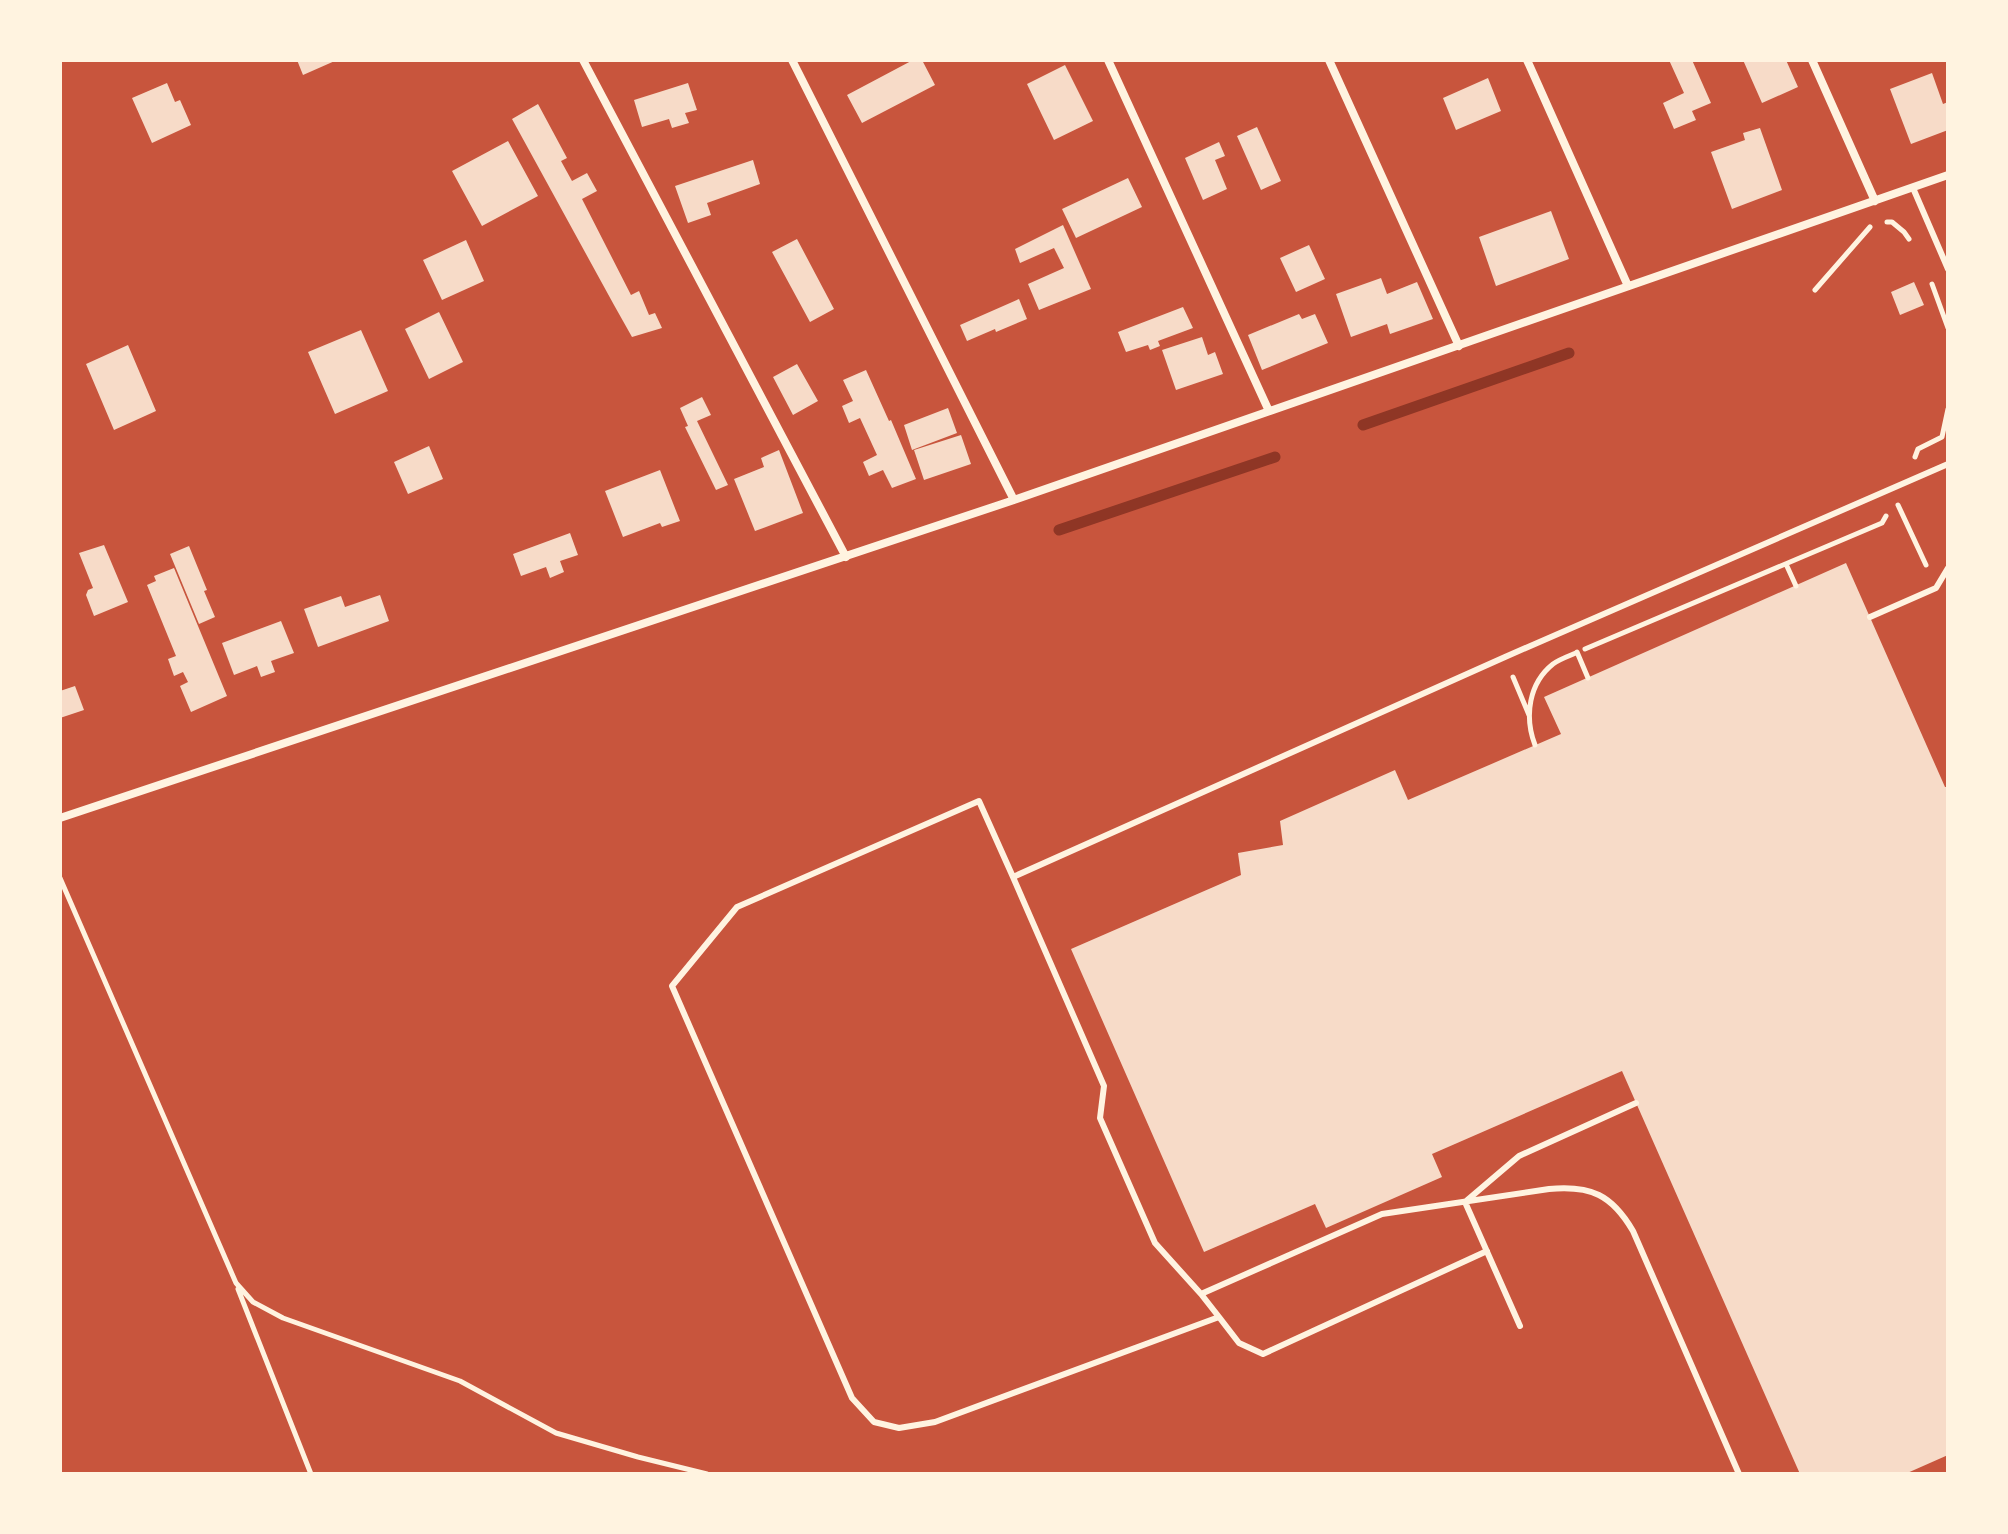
<svg xmlns="http://www.w3.org/2000/svg" width="2008" height="1534" viewBox="0 0 2008 1534" font-family="'PT Sans Narrow',sans-serif">
<style>
.lines{fill:none;stroke-linecap:round;stroke-linejoin:round}
.stream{stroke:#8f3625;stroke-width:11}
.building{fill:#f7dbc8}
.path{stroke:#fff3e0;stroke-width:5}
.service{stroke:#fff3e0;stroke-width:6}
.minor{stroke:#fff3e0;stroke-width:8}
</style>
<rect width="100%" height="100%" fill="#c8553d"/>
<g class="lines">
<path class="stream" d="M 1363,425 L 1569,353
M 1059,530 L 1275,457"/>
</g>
<path class="building" d="M 297,60 L 337,60 L 303,75 Z
M 913,60 L 922,60 L 935,85 L 862,123 L 847,95 Z
M 1669,60 L 1692,60 L 1711,103 L 1692,111 L 1696,120 L 1674,129 L 1663,103 L 1684,93 Z
M 1743,60 L 1786,60 L 1798,87 L 1762,103 Z
M 1065,65 L 1093,121 L 1054,140 L 1027,84 Z
M 1932,73 L 1943,104 L 1948,102 L 1948,130 L 1911,144 L 1890,89 Z
M 1488,78 L 1501,111 L 1456,130 L 1443,98 Z
M 167,83 L 175,102 L 180,100 L 191,125 L 152,143 L 132,98 Z
M 688,83 L 697,110 L 685,113 L 689,123 L 672,128 L 669,119 L 642,127 L 634,100 Z
M 538,104 L 567,158 L 561,161 L 572,181 L 587,173 L 597,191 L 582,199 L 631,295 L 639,291 L 649,315 L 655,313 L 662,328 L 632,337 L 614,305 L 512,119 Z
M 1257,127 L 1281,181 L 1261,190 L 1237,136 Z
M 1760,128 L 1782,190 L 1732,209 L 1711,152 L 1745,140 L 1743,133 Z
M 508,141 L 538,196 L 482,226 L 452,171 Z
M 1219,142 L 1225,156 L 1215,160 L 1227,189 L 1203,200 L 1185,158 Z
M 753,160 L 760,184 L 707,203 L 711,215 L 688,223 L 675,186 Z
M 1128,178 L 1142,207 L 1076,238 L 1062,209 Z
M 1551,211 L 1569,259 L 1496,286 L 1479,237 Z
M 1063,225 L 1091,289 L 1039,310 L 1028,284 L 1064,268 L 1054,248 L 1020,263 L 1015,249 Z
M 797,239 L 834,309 L 810,322 L 772,252 Z
M 466,240 L 484,281 L 442,300 L 423,260 Z
M 1309,245 L 1325,279 L 1296,292 L 1280,258 Z
M 1381,278 L 1387,294 L 1417,282 L 1433,319 L 1390,334 L 1387,324 L 1351,337 L 1336,294 Z
M 1914,282 L 1924,305 L 1900,315 L 1891,292 Z
M 1019,299 L 1027,319 L 996,332 L 995,329 L 967,341 L 960,325 Z
M 1183,307 L 1193,328 L 1158,341 L 1160,346 L 1150,350 L 1148,345 L 1126,352 L 1118,332 Z
M 439,312 L 463,362 L 429,379 L 405,329 Z
M 1299,314 L 1302,319 L 1315,314 L 1328,343 L 1262,370 L 1248,335 Z
M 361,330 L 388,391 L 335,414 L 308,352 Z
M 1202,337 L 1208,355 L 1215,352 L 1223,374 L 1176,390 L 1162,350 Z
M 128,345 L 156,411 L 114,430 L 86,364 Z
M 797,364 L 818,401 L 793,415 L 773,377 Z
M 866,370 L 889,421 L 891,420 L 916,479 L 892,488 L 883,470 L 869,476 L 863,462 L 877,455 L 860,418 L 849,423 L 842,406 L 853,401 L 843,380 Z
M 702,397 L 711,415 L 697,421 L 728,485 L 716,490 L 685,427 L 688,426 L 680,408 Z
M 948,408 L 957,433 L 912,450 L 904,425 Z
M 961,435 L 971,464 L 924,480 L 914,450 Z
M 429,446 L 443,479 L 408,494 L 394,462 Z
M 779,450 L 803,513 L 755,531 L 734,479 L 764,467 L 761,458 Z
M 660,470 L 680,521 L 662,527 L 660,523 L 623,537 L 605,491 Z
M 570,533 L 578,555 L 560,561 L 564,572 L 550,578 L 546,567 L 521,576 L 513,554 Z
M 104,545 L 128,602 L 94,616 L 86,595 L 88,590 L 93,588 L 79,553 Z
M 189,546 L 207,590 L 204,591 L 215,617 L 199,624 L 170,554 Z
M 1846,563 L 1945,787 L 1948,787 L 1948,1455 L 1905,1474 L 1800,1474 L 1622,1071 L 1432,1154 L 1442,1177 L 1326,1228 L 1315,1204 L 1204,1252 L 1071,949 L 1241,875 L 1238,853 L 1283,845 L 1280,821 L 1395,770 L 1408,800 L 1561,734 L 1544,697 Z
M 174,568 L 227,696 L 191,712 L 180,686 L 188,682 L 183,672 L 174,676 L 168,659 L 176,656 L 147,585 L 156,581 L 154,576 Z
M 380,595 L 389,621 L 318,647 L 304,609 L 341,596 L 345,607 Z
M 281,621 L 294,653 L 271,661 L 275,672 L 261,677 L 257,666 L 234,675 L 222,643 Z
M 75,686 L 84,710 L 60,718 L 60,691 Z"/>
<g class="lines">
<path class="path" d="M 1887,222 L 1892,222 L 1904,232 L 1909,239
M 1932,284 L 1948,328
M 1815,290 L 1870,227
M 1915,457 L 1918,449 L 1942,437 L 1948,409
M 1898,505 L 1926,565
M 1786,564 L 1796,586
M 1585,649 L 1882,523 L 1886,516
M 1577,652 L 1588,678
M 1513,677 L 1529,715
M 1535,745 C 1524,716 1529,683 1553,664 C 1560,659 1569,656 1576,653
M 60,878 L 236,1283 L 253,1302 L 283,1318 L 460,1381 L 556,1433 L 638,1457 L 707,1474
M 238,1289 L 311,1474"/>
<path class="service" d="M 1913,188 L 1948,269
M 1870,617 L 1936,588 L 1948,568
M 1013,877 L 979,801 L 737,907 L 672,986 L 852,1398 L 874,1422 L 899,1428 L 935,1422 L 1219,1317 L 1239,1343 L 1263,1354 L 1487,1251
M 1201,1294 L 1219,1317
M 1520,1326 L 1465,1202 L 1519,1156 L 1636,1103
M 1739,1474 L 1633,1231 C 1612,1195 1591,1185 1549,1189 L 1382,1214 L 1201,1294 L 1155,1243 L 1100,1118 L 1104,1086 L 1013,877 L 1505,657 L 1948,464"/>
<path class="minor" d="M 583,60 L 846,557
M 792,60 L 1014,500
M 1108,60 L 1269,411
M 1329,60 L 1459,346
M 1527,60 L 1628,286
M 1812,60 L 1875,201
M 60,818 L 1014,500 L 1948,175"/>
</g>
<rect width="2008" height="1534" fill="none" stroke="#fff3e0" stroke-width="124"/>
</svg>
